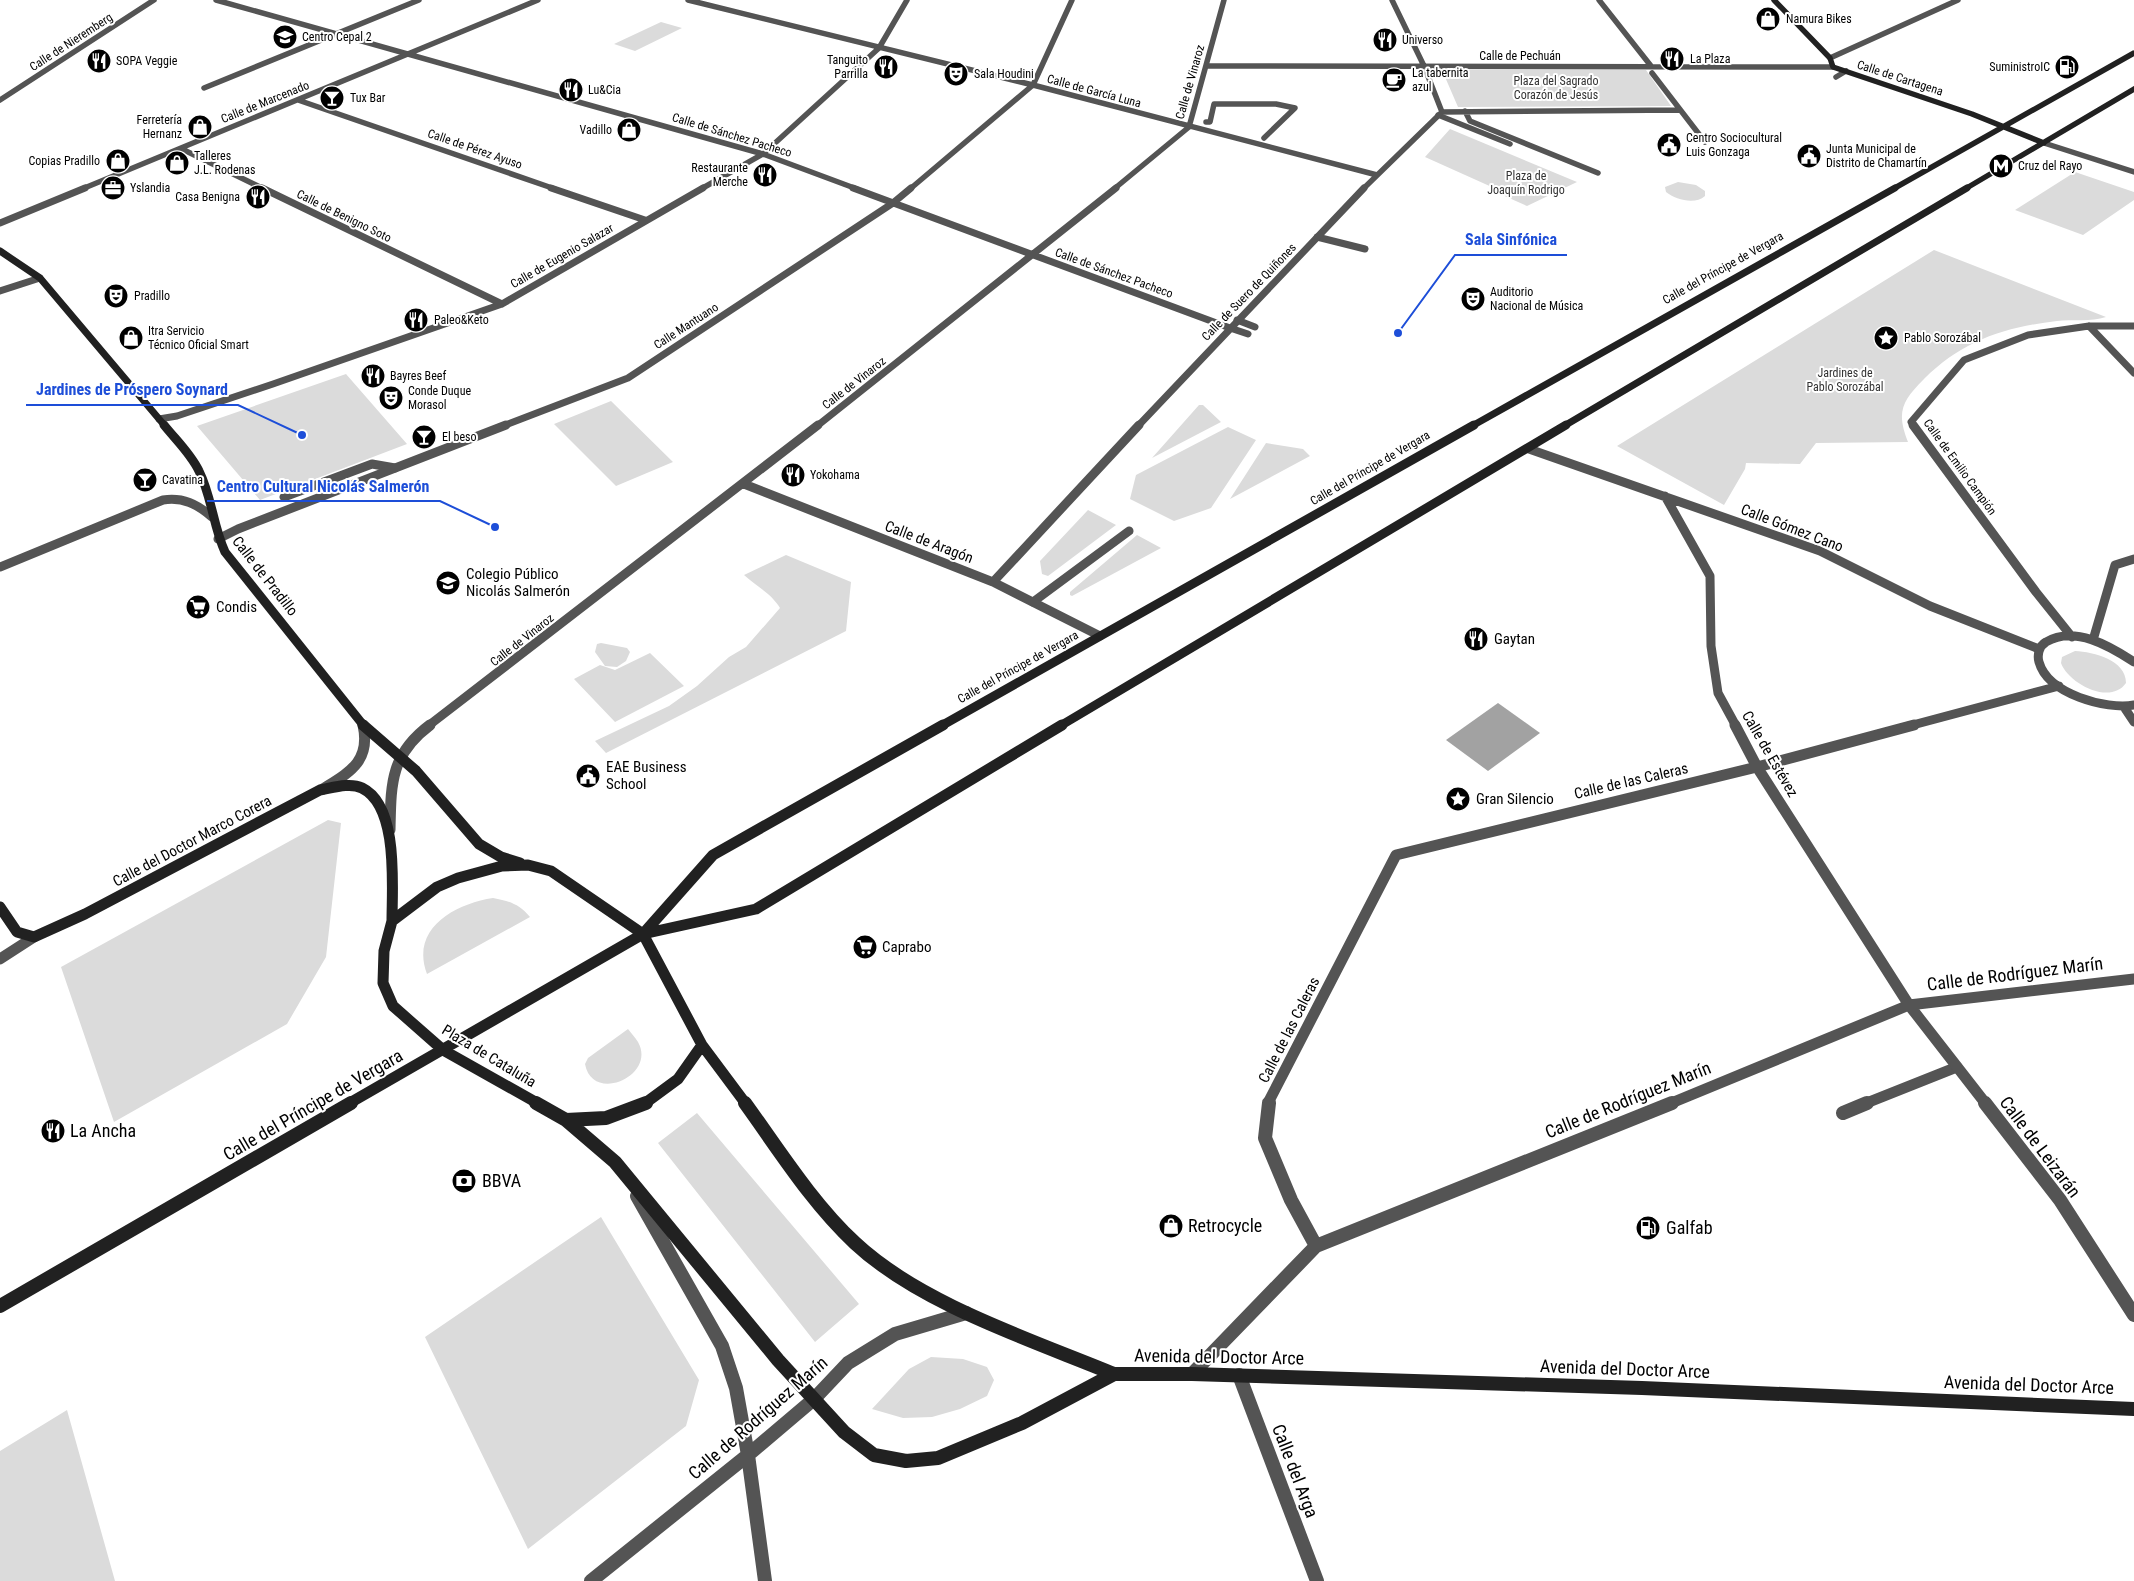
<svg xmlns="http://www.w3.org/2000/svg" width="2134" height="1581" viewBox="0 0 2134 1581" font-family="'Roboto Condensed',sans-serif">
<style>
.green{fill:#dbdbdb}
.water{fill:#a2a2a2}
.lines{fill:none;stroke-linecap:round;stroke-linejoin:round}
.lane-far4{stroke:#545454;stroke-width:5.5}
.lane-far3{stroke:#545454;stroke-width:7}
.lane-far2{stroke:#545454;stroke-width:9}
.lane-far1{stroke:#545454;stroke-width:11}
.lane{stroke:#545454;stroke-width:14}
.street-far4{stroke:#545454;stroke-width:5.5}
.street-far3{stroke:#545454;stroke-width:7}
.street-far2{stroke:#545454;stroke-width:9}
.street-far1{stroke:#545454;stroke-width:11}
.street{stroke:#545454;stroke-width:14}
.secondary-far4{stroke:#212121;stroke-width:5.5}
.secondary-far3{stroke:#212121;stroke-width:7}
.secondary-far2{stroke:#212121;stroke-width:9}
.secondary-far1{stroke:#212121;stroke-width:11}
.secondary{stroke:#212121;stroke-width:14}
.labels{text-anchor:middle;stroke-width:4;stroke-linejoin:round;paint-order:stroke}
.far-poi-label{font-size:12px;fill:#000;stroke:#fff;text-anchor:start}
.far-street-label{font-size:12px;fill:#000;stroke:#fff}
.far-park-label{font-size:12px;fill:#323232;stroke:#fff}
.street-label{font-size:15px;fill:#000;stroke:#fff}
.poi-label{font-size:15px;fill:#000;stroke:#fff;text-anchor:start}
.near-street-label{font-size:18px;fill:#000;stroke:#fff}
.near-poi-label{font-size:18px;fill:#000;stroke:#fff;text-anchor:start}
.leader{fill:none;stroke:#1d4ed8;stroke-width:2}
.callout-dot{fill:#1d4ed8;stroke:#fff;stroke-width:2}
.callout-label{font-size:16px;text-anchor:middle;font-weight:bold;fill:#1d4ed8;stroke:#fff;stroke-width:4;stroke-linejoin:round;paint-order:stroke}
</style>
<rect width="100%" height="100%" fill="#fff"/>
<path class="green" d="M 661,22 L 682,28 L 635,51 L 614,44 Z
M 1442,70 L 1646,70 L 1671,106 L 1458,107 Z
M 1450,129 L 1577,182 L 1527,206 L 1491,190 L 1494,188 L 1425,157 Z
M 2075,172 L 2134,192 L 2134,200 L 2083,235 L 2015,210 Z
M 1678,182 L 1696,185 L 1705,191 L 1705,196 C 1695,205 1676,200 1666,192 L 1665,187 Z
M 1934,250 L 2106,317 C 2091,322 2072,319 2057,321 C 2004,327 1962,341 1924,379 C 1902,401 1896,412 1908,442 L 1816,443 L 1800,464 L 1746,463 L 1745,469 L 1724,505 L 1617,446 Z
M 346,374 L 407,444 L 260,500 L 197,426 Z
M 611,401 L 673,462 L 616,486 L 554,424 Z
M 1199,405 L 1203,405 L 1221,422 L 1152,458 Z
M 1228,427 L 1256,440 L 1211,508 L 1174,521 L 1130,499 L 1136,475 Z
M 1266,443 L 1303,449 L 1310,456 L 1230,499 Z
M 1088,510 L 1116,525 L 1048,576 L 1042,574 L 1040,561 Z
M 1137,535 L 1161,548 L 1072,596 L 1070,595 L 1070,592 Z
M 786,555 L 851,582 L 846,631 L 606,753 L 595,741 L 669,706 L 697,686 L 729,657 L 746,647 L 780,608 C 771,593 757,587 744,575 Z
M 601,643 L 627,648 L 630,652 L 626,661 L 617,667 L 605,666 L 595,652 L 597,644 Z
M 2075,651 C 2094,652 2126,660 2126,683 C 2110,706 2068,683 2061,663 L 2062,657 Z
M 650,653 L 684,686 L 615,722 L 574,679 L 600,665 L 615,670 Z
M 328,820 L 341,823 L 326,957 L 287,1024 L 114,1122 L 61,967 Z
M 493,898 C 509,901 519,904 530,917 L 427,974 C 410,929 454,904 493,898 Z
M 628,1029 C 631,1033 635,1037 638,1042 C 657,1076 592,1104 585,1064 L 588,1058 Z
M 697,1113 L 859,1304 L 815,1342 L 658,1143 Z
M 601,1217 L 699,1380 L 686,1426 L 528,1549 L 425,1337 Z
M 931,1357 L 963,1359 L 987,1367 L 994,1380 L 987,1396 L 960,1409 L 932,1417 L 903,1418 L 872,1409 L 909,1369 Z
M 67,1410 L 115,1581 L 0,1581 L 0,1451 Z"/>
<path class="water" d="M 1498,703 L 1540,733 L 1488,771 L 1446,740 Z"/>
<g class="lines">
<path class="lane-far4" d="M 1836,77 L 1846,71
M 1438,115 L 1510,144"/>
<path class="lane-far3" d="M 1317,237 L 1365,249
M 0,291 L 40,278
M 1237,320 L 1255,327
M 1230,328 L 1248,334"/>
<path class="lane-far2" d="M 284,497 L 372,464 L 395,468
M 1033,602 L 1129,531"/>
<path class="lane-far1" d="M 1864,1104 L 1957,1067"/>
<path class="lane" d="M 1843,1113 L 1867,1103"/>
<path class="street-far4" d="M 216,0 L 763,154 L 857,189
M 688,0 L 1033,85 L 1377,175
M 1599,0 L 1651,66
M 1830,58 L 1958,0
M 1207,66 L 1833,67
M 1652,73 L 1705,142
M 204,88 L 419,0
M 0,100 L 154,0
M 298,100 L 555,189
M 1465,111 L 1470,121 L 1598,173
M 1442,112 L 1680,110
M 1206,122 L 1210,122 L 1214,104 L 1276,104 L 1295,108 L 1264,138
M 2044,143 L 2134,172
M 177,150 L 186,151 L 264,189
M 82,189 L 538,0
M 701,189 L 763,154 L 879,48 L 907,0
M 910,189 L 1033,85 L 1072,0
M 1114,189 L 1189,127 L 1224,0
M 1363,189 L 1442,112 L 1424,66 L 1392,0"/>
<path class="street-far3" d="M 262,188 L 502,304
M 551,188 L 645,220
M 853,188 L 1230,328
M 0,223 L 85,188
M 2089,326 L 2134,373
M 159,419 L 177,416 L 273,384 L 502,304 L 703,188
M 503,426 L 628,378 L 893,203 L 911,188
M 817,426 L 1116,188
M 1138,426 L 1364,188
M 1914,426 L 1911,422 L 1964,360 L 2028,335 L 2089,326 L 2134,326"/>
<path class="street-far2" d="M 1913,425 L 2036,592 L 2072,637
M 1529,449 L 1820,551 L 1930,606 L 2039,649
M 744,484 L 993,582 L 1100,636
M 1665,496 L 1710,576 L 1711,646 L 1718,693 L 1736,726
M 218,539 L 238,529 L 506,425
M 0,567 L 163,500 C 183,497 197,504 212,517
M 993,582 L 1139,425
M 2093,640 L 2115,565 L 2134,559
M 2134,662 C 2110,646 2074,625 2046,642 C 2039,646 2037,655 2039,662 C 2048,694 2106,710 2134,705
M 2124,707 L 2134,722
M 428,726 L 818,425
M 1909,726 L 2059,686"/>
<path class="street-far1" d="M 1735,725 L 1757,767 L 1909,1005 L 1986,1104
M 323,789 C 350,772 371,761 363,725
M 390,830 C 391,784 390,755 430,725
M 0,959 L 34,937
M 1269,1104 L 1270,1099 L 1396,855 L 1757,767 L 1914,725
M 1669,1104 L 1909,1005 L 2134,979"/>
<path class="street" d="M 1269,1103 L 1265,1138 L 1291,1200 L 1316,1246
M 1985,1103 L 2060,1200 L 2134,1315
M 637,1196 L 722,1346 L 736,1388 L 748,1455 L 765,1581
M 1192,1374 L 1316,1246 L 1672,1103
M 1239,1375 L 1317,1581
M 591,1581 L 748,1455 L 814,1399 L 848,1363 L 895,1334 L 966,1313"/>
<path class="secondary-far4" d="M 1774,0 L 1830,58 L 1833,67 L 1972,114 L 2044,143
M 1893,189 L 2134,53
M 1965,189 L 2134,89"/>
<path class="secondary-far3" d="M 0,251 L 40,278 L 165,426
M 1472,426 L 1895,188
M 1564,426 L 1967,188"/>
<path class="secondary-far2" d="M 164,425 C 176,440 191,454 199,471 C 212,497 213,526 225,552 L 364,726
M 941,726 L 1474,425
M 1060,726 L 1566,425"/>
<path class="secondary-far1" d="M 363,725 L 416,771 L 479,844 L 501,857 L 520,863
M 0,907 L 17,932 L 34,937 L 85,914 L 320,790 C 332,788 350,782 362,788 C 399,806 392,886 392,921
M 643,934 L 713,855 L 943,725
M 348,1104 L 643,934 L 756,909 L 1062,725
M 539,1104 L 443,1050 L 393,1006 L 383,983 L 384,951 L 392,921 L 437,887 L 458,878 L 502,866 L 528,865 L 551,871 L 643,934 L 702,1045 L 746,1104
M 644,1104 L 678,1079 L 702,1045"/>
<path class="secondary" d="M 536,1103 L 566,1120 L 615,1162 L 778,1360 L 844,1432 L 874,1455 L 906,1461 L 938,1458 L 1022,1423 L 1114,1374
M 745,1103 C 779,1150 812,1203 855,1243 C 920,1304 1032,1340 1114,1374
M 566,1120 L 606,1118 L 646,1103
M 0,1306 L 351,1103
M 1114,1374 L 1192,1374 L 1642,1388 L 2134,1409"/>
</g>
<defs>
<symbol id="shop-disc" viewBox="-11 -11 22 22"><circle r="9.5" fill="#000" stroke="#fff"/><path d="M-5-2.5h2.3a2.7 3.5 0 0 1 5.4 0H5L5.5 6h-11ZM-1.5-2.5h3a1.5 2.3 0 0 0-3 0Z" fill="#fff"/></symbol>
<symbol id="school-disc" viewBox="-11 -11 22 22"><circle r="9.5" fill="#000" stroke="#fff"/><path d="M0-5L7-2L0 1L-7-2ZM-4 1L0 2.5L4 1V4Q0 6-4 4Z" fill="#fff"/></symbol>
<symbol id="restaurant-disc" viewBox="-11 -11 22 22"><circle r="9.5" fill="#000" stroke="#fff"/><path d="M-5-6h1v4h1v-4h1v4h1v-4h1v5L-1.5 .5V6h-2V.5L-5-1ZM5-6V6H3V1.5H1.5Q1.5-4 5-6Z" fill="#fff"/></symbol>
<symbol id="fuel-disc" viewBox="-11 -11 22 22"><circle r="9.5" fill="#000" stroke="#fff"/><path d="M-5.5-6h7V0h2V4h1.3V-2.5L3-4.5l.8-.8L6-3V5H2.5V1h-1V6h-7ZM-4.2-4.7v3.2H.2V-4.7Z" fill="#fff"/></symbol>
<symbol id="theatre-disc" viewBox="-11 -11 22 22"><circle r="9.5" fill="#000" stroke="#fff"/><path d="M-5-5.5Q0-4 5-5.5V0Q5 5 0 6Q-5 5-5 0ZM-3.3-2.5H-1v1.5H-3.3ZM1-2.5H3.3v1.5H1ZM-2.8 1Q0 5.5 2.8 1Z" fill="#fff"/></symbol>
<symbol id="cafe-disc" viewBox="-11 -11 22 22"><circle r="9.5" fill="#000" stroke="#fff"/><path d="M-5.5-4.5H6V0H3Q3 3.5 0 3.5H-2.5Q-5.5 3.5-5.5 0ZM3-3.2v2h1.7v-2ZM-6 4.5H4V6H-6Z" fill="#fff"/></symbol>
<symbol id="bar-disc" viewBox="-11 -11 22 22"><circle r="9.5" fill="#000" stroke="#fff"/><path d="M-6-5H6L.8 .8V4.5H3.5V6h-7V4.5H-.8V.8Z" fill="#fff"/></symbol>
<symbol id="civic-disc" viewBox="-11 -11 22 22"><circle r="9.5" fill="#000" stroke="#fff"/><path d="M-.6-6.5H3V-4.5H.6V-3L4-1V1h2V6H-6V1h2V-1L-.6-3ZM-1.2 2.5V6h2.4V2.5Z" fill="#fff"/></symbol>
<symbol id="metro-disc" viewBox="-11 -11 22 22"><circle r="9.5" fill="#000" stroke="#fff"/><path d="M-5.5 5V-5H-3L0 0L3-5H5.5V5H3V-.5L0 4L-3-.5V5Z" fill="#fff"/></symbol>
<symbol id="office-disc" viewBox="-11 -11 22 22"><circle r="9.5" fill="#000" stroke="#fff"/><path d="M-6-3h4V-5.5h4V-3h4V5H-6ZM-1-4.5V-3h2v-1.5ZM-6 0V1H6V0Z" fill="#fff"/></symbol>
<symbol id="sight-disc" viewBox="-11 -11 22 22"><circle r="9.5" fill="#000" stroke="#fff"/><path d="M0-6L1.8-2.2L6-1.7L2.9 1.2L3.7 5.4L0 3.3L-3.7 5.4L-2.9 1.2L-6-1.7L-1.8-2.2Z" fill="#fff"/></symbol>
<symbol id="supermarket-disc" viewBox="-11 -11 22 22"><circle r="9.5" fill="#000" stroke="#fff"/><path d="M-6-5.5h2.5l.6 2H6L4.5 2H-2.5L-4.4-4H-6ZM-1.5 3.2a1.3 1.3 0 1 0 .1 0ZM3 3.2a1.3 1.3 0 1 0 .1 0Z" fill="#fff"/></symbol>
<symbol id="bank-disc" viewBox="-11 -11 22 22"><circle r="9.5" fill="#000" stroke="#fff"/><path d="M-6-4H6V4H-6ZM0-2.3a2.3 2.3 0 1 0 0 4.6a2.3 2.3 0 1 0 0-4.6Z" fill="#fff"/></symbol>
</defs>
<g fill-rule="evenodd">
<use href="#shop-disc" x="1754" y="5" width="28" height="28"/>
<use href="#school-disc" x="271" y="23" width="28" height="28"/>
<use href="#restaurant-disc" x="1371" y="26" width="28" height="28"/>
<use href="#restaurant-disc" x="1658" y="45" width="28" height="28"/>
<use href="#restaurant-disc" x="85" y="47" width="28" height="28"/>
<use href="#restaurant-disc" x="872" y="53" width="28" height="28"/>
<use href="#fuel-disc" x="2053" y="53" width="28" height="28"/>
<use href="#theatre-disc" x="942" y="60" width="28" height="28"/>
<use href="#cafe-disc" x="1380" y="66" width="28" height="28"/>
<use href="#restaurant-disc" x="557" y="76" width="28" height="28"/>
<use href="#bar-disc" x="318" y="84" width="28" height="28"/>
<use href="#shop-disc" x="186" y="113" width="28" height="28"/>
<use href="#shop-disc" x="615" y="116" width="28" height="28"/>
<use href="#civic-disc" x="1655" y="131" width="28" height="28"/>
<use href="#civic-disc" x="1795" y="142" width="28" height="28"/>
<use href="#shop-disc" x="104" y="147" width="28" height="28"/>
<use href="#shop-disc" x="163" y="149" width="28" height="28"/>
<use href="#metro-disc" x="1987" y="152" width="28" height="28"/>
<use href="#restaurant-disc" x="751" y="161" width="28" height="28"/>
<use href="#office-disc" x="99" y="174" width="28" height="28"/>
<use href="#restaurant-disc" x="244" y="183" width="28" height="28"/>
<use href="#theatre-disc" x="102" y="282" width="28" height="28"/>
<use href="#theatre-disc" x="1459" y="285" width="28" height="28"/>
<use href="#restaurant-disc" x="402" y="306" width="28" height="28"/>
<use href="#shop-disc" x="117" y="324" width="28" height="28"/>
<use href="#sight-disc" x="1872" y="324" width="28" height="28"/>
<use href="#restaurant-disc" x="359" y="362" width="28" height="28"/>
<use href="#theatre-disc" x="377" y="384" width="28" height="28"/>
<use href="#bar-disc" x="410" y="423" width="28" height="28"/>
<use href="#restaurant-disc" x="779" y="461" width="28" height="28"/>
<use href="#bar-disc" x="131" y="466" width="28" height="28"/>
<use href="#school-disc" x="434" y="569" width="28" height="28"/>
<use href="#supermarket-disc" x="184" y="593" width="28" height="28"/>
<use href="#restaurant-disc" x="1462" y="625" width="28" height="28"/>
<use href="#civic-disc" x="574" y="762" width="28" height="28"/>
<use href="#sight-disc" x="1444" y="785" width="28" height="28"/>
<use href="#supermarket-disc" x="851" y="933" width="28" height="28"/>
<use href="#restaurant-disc" x="39" y="1117" width="28" height="28"/>
<use href="#bank-disc" x="450" y="1167" width="28" height="28"/>
<use href="#shop-disc" x="1157" y="1212" width="28" height="28"/>
<use href="#fuel-disc" x="1634" y="1214" width="28" height="28"/>
</g>
<g class="labels">
<g class="far-poi-label">
<text x="1786" y="23">Namura Bikes</text>
<text x="302" y="41">Centro Cepal 2</text>
<text x="1402" y="44">Universo</text>
<text x="1690" y="63">La Plaza</text>
<text x="868" y="64" text-anchor="end">Tanguito<tspan x="868" dy="14">Parrilla</tspan></text>
<text x="116" y="65">SOPA Veggie</text>
<text x="2050" y="71" text-anchor="end">SuministroIC</text>
<text x="1412" y="77">La tabernita<tspan x="1412" dy="14">azul</tspan></text>
<text x="974" y="78">Sala Houdini</text>
<text x="588" y="94">Lu&amp;Cia</text>
<text x="350" y="102">Tux Bar</text>
<text x="182" y="124" text-anchor="end">Ferretería<tspan x="182" dy="14">Hernanz</tspan></text>
<text x="612" y="134" text-anchor="end">Vadillo</text>
<text x="1686" y="142">Centro Sociocultural<tspan x="1686" dy="14">Luis Gonzaga</tspan></text>
<text x="1826" y="153">Junta Municipal de<tspan x="1826" dy="14">Distrito de Chamartín</tspan></text>
<text x="194" y="160">Talleres<tspan x="194" dy="14">J.L. Rodenas</tspan></text>
<text x="100" y="165" text-anchor="end">Copias Pradillo</text>
<text x="2018" y="170">Cruz del Rayo</text>
<text x="748" y="172" text-anchor="end">Restaurante<tspan x="748" dy="14">Merche</tspan></text>
<text x="130" y="192">Yslandia</text>
<text x="240" y="201" text-anchor="end">Casa Benigna</text>
<text x="1490" y="296">Auditorio<tspan x="1490" dy="14">Nacional de Música</tspan></text>
<text x="134" y="300">Pradillo</text>
<text x="434" y="324">Paleo&amp;Keto</text>
<text x="148" y="335">Itra Servicio<tspan x="148" dy="14">Técnico Oficial Smart</tspan></text>
<text x="1904" y="342">Pablo Sorozábal</text>
<text x="390" y="380">Bayres Beef</text>
<text x="408" y="395">Conde Duque<tspan x="408" dy="14">Morasol</tspan></text>
<text x="442" y="441">El beso</text>
<text x="810" y="479">Yokohama</text>
<text x="162" y="484">Cavatina</text>
</g>
<g class="far-street-label">
<text transform="translate(71 42) rotate(-33)" y="4">Calle de Nieremberg</text>
<text x="1520" y="60">Calle de Pechuán</text>
<text transform="translate(1900 78) rotate(18)" y="4">Calle de Cartagena</text>
<text transform="translate(1190 82) rotate(-74)" y="4">Calle de Vinaroz</text>
<text transform="translate(1094 91) rotate(15)" y="4">Calle de García Luna</text>
<text transform="translate(265 102) rotate(-22)" y="4">Calle de Marcenado</text>
<text transform="translate(732 135) rotate(17)" y="4">Calle de Sánchez Pacheco</text>
<text transform="translate(475 149) rotate(19)" y="4">Calle de Pérez Ayuso</text>
<text transform="translate(344 216) rotate(26)" y="4">Calle de Benigno Soto</text>
<text transform="translate(562 256) rotate(-30)" y="4">Calle de Eugenio Salazar</text>
<text transform="translate(1723 268) rotate(-29)" y="4">Calle del Príncipe de Vergara</text>
<text transform="translate(1114 273) rotate(20)" y="4">Calle de Sánchez Pacheco</text>
<text transform="translate(1249 292) rotate(-46)" y="4">Calle de Suero de Quiñones</text>
<text transform="translate(686 326) rotate(-33)" y="4">Calle Mantuano</text>
<text transform="translate(854 383) rotate(-38)" y="4">Calle de Vinaroz</text>
<text transform="translate(1960 467) rotate(54)" y="4">Calle de Emilio Campión</text>
<text transform="translate(1370 468) rotate(-30)" y="4">Calle del Príncipe de Vergara</text>
<text transform="translate(522 640) rotate(-38)" y="4">Calle de Vinaroz</text>
<text transform="translate(1018 667) rotate(-29)" y="4">Calle del Príncipe de Vergara</text>
</g>
<g class="far-park-label">
<text x="1556" y="85">Plaza del Sagrado<tspan x="1556" dy="14">Corazón de Jesús</tspan></text>
<text x="1526" y="180">Plaza de<tspan x="1526" dy="14">Joaquín Rodrigo</tspan></text>
<text x="1845" y="377">Jardines de<tspan x="1845" dy="14">Pablo Sorozábal</tspan></text>
</g>
<g class="street-label">
<text transform="translate(1792 528) rotate(21)" y="5">Calle Gómez Cano</text>
<text transform="translate(929 542) rotate(21)" y="5">Calle de Aragón</text>
<text transform="translate(265 576) rotate(52)" y="5">Calle de Pradillo</text>
<text transform="translate(1770 754) rotate(60)" y="5">Calle de Estévez</text>
<text transform="translate(1631 781) rotate(-13)" y="5">Calle de las Caleras</text>
<text transform="translate(192 841) rotate(-28)" y="5">Calle del Doctor Marco Corera</text>
<text transform="translate(1289 1030) rotate(-63)" y="5">Calle de las Caleras</text>
<text transform="translate(489 1056) rotate(31)" y="5">Plaza de Cataluña</text>
</g>
<g class="poi-label">
<text x="466" y="579">Colegio Público<tspan x="466" dy="17">Nicolás Salmerón</tspan></text>
<text x="216" y="612">Condis</text>
<text x="1494" y="644">Gaytan</text>
<text x="606" y="772">EAE Business<tspan x="606" dy="17">School</tspan></text>
<text x="1476" y="804">Gran Silencio</text>
<text x="882" y="952">Caprabo</text>
</g>
<g class="near-street-label">
<text transform="translate(2015 974) rotate(-7)" y="6">Calle de Rodríguez Marín</text>
<text transform="translate(1628 1100) rotate(-22)" y="6">Calle de Rodríguez Marín</text>
<text transform="translate(313 1105) rotate(-30)" y="6">Calle del Príncipe de Vergara</text>
<text transform="translate(2040 1147) rotate(53)" y="6">Calle de Leizarán</text>
<text transform="translate(1219 1357) rotate(1)" y="6">Avenida del Doctor Arce</text>
<text transform="translate(1625 1369) rotate(2)" y="6">Avenida del Doctor Arce</text>
<text transform="translate(2029 1385) rotate(2)" y="6">Avenida del Doctor Arce</text>
<text transform="translate(758 1418) rotate(-41)" y="6">Calle de Rodríguez Marín</text>
<text transform="translate(1295 1471) rotate(69)" y="6">Calle del Arga</text>
</g>
<g class="near-poi-label">
<text x="70" y="1137">La Ancha</text>
<text x="482" y="1187">BBVA</text>
<text x="1188" y="1232">Retrocycle</text>
<text x="1666" y="1234">Galfab</text>
</g>
</g>
<path class="leader" d="M1398 333L1455 255H1567M302 435L238 405H26M495 527L440 501H207"/>
<g class="callout-dot">
<circle cx="1398" cy="333" r="5"/>
<circle cx="302" cy="435" r="5"/>
<circle cx="495" cy="527" r="5"/>
</g>
<g class="callout-label">
<text x="1511" y="245">Sala Sinfónica</text>
<text x="132" y="395">Jardines de Próspero Soynard</text>
<text x="323" y="492">Centro Cultural Nicolás Salmerón</text>
</g>
</svg>
